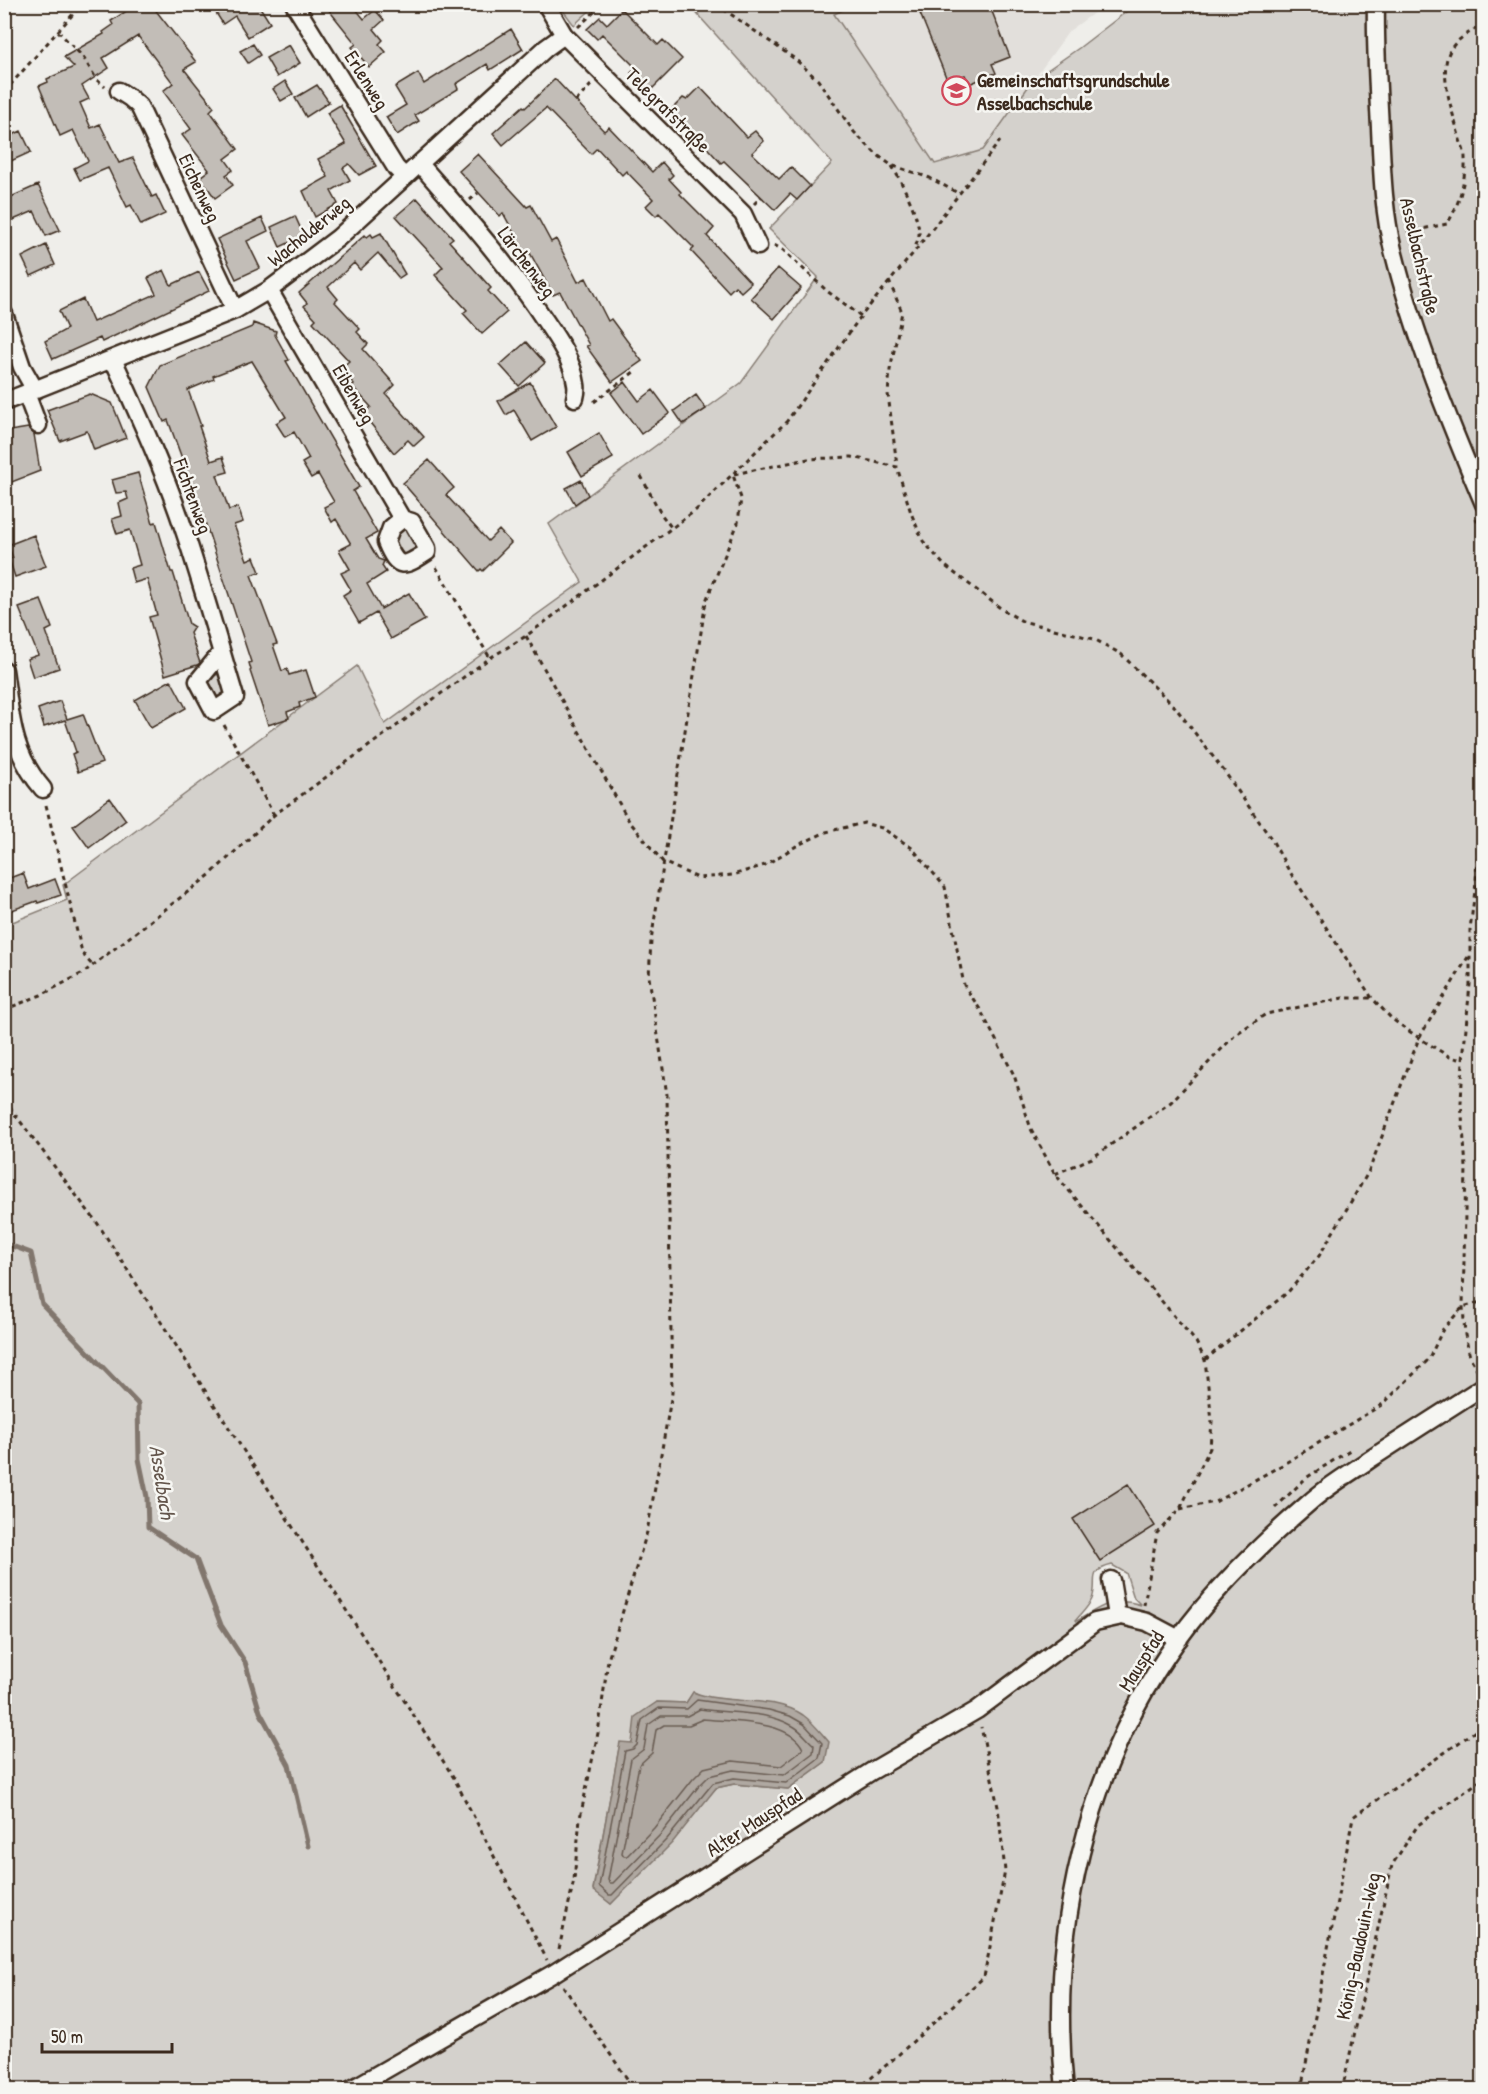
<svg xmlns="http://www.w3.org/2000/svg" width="1488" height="2094" viewBox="0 0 1488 2094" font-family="'Patrick Hand',sans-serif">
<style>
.built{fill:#e2dfdb}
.green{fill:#d4d1cc;stroke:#887e75;stroke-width:1.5;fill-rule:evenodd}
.water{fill:#afa8a1;stroke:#81766d;stroke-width:1.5}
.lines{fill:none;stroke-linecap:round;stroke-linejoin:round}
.shore{stroke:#695c52;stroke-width:1.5}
.stream{stroke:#81766d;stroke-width:5}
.building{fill:#c2bdb7;stroke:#3b2a1e;stroke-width:1.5}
.minor-casing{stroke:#3b2a1e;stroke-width:21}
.path{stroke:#3b2a1e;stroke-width:3;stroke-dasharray:4.5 4.5;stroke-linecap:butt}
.minor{stroke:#f6f6f2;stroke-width:16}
.labels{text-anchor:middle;stroke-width:5;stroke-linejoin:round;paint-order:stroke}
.street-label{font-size:20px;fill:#3b2a1e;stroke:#f6f6f2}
.poi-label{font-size:20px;font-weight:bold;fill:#3b2a1e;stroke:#f6f6f2;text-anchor:start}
.water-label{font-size:21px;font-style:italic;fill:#64564c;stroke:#f6f6f2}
</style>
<rect width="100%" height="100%" fill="#efeeea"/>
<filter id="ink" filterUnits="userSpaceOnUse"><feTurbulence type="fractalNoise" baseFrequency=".0167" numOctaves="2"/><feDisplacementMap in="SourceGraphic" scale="12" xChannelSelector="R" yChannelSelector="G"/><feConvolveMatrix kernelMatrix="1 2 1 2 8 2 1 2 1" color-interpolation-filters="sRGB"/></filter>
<g filter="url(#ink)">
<path class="built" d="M 854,4 L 1105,5 L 1069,31 L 983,150 L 935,164 L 834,14 Z"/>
<path class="green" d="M 559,5 L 596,5 L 574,25 Z
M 689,5 L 854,5 L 834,14 L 935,164 L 983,150 L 1033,80 L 1079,48 L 1135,5 L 1483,5 L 1483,2089 L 5,2090 L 5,925 L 67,900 L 63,885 L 357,666 L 385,724 L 582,582 L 549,524 L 741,383 L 818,277 L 769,229 L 832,163 ZM 1112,1565 L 1126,1573 L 1134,1598 L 1141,1605 C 1113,1596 1100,1607 1077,1621 L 1076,1620 C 1081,1614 1089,1606 1092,1599 C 1099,1580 1085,1572 1112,1565 ZM 694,1692 L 704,1697 L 770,1704 L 825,1762 L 788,1789 L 734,1784 L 716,1788 L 611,1904 L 593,1889 L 620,1743 L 632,1743 L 657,1702 L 686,1703 Z
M 401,530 L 408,530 L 418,548 L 416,551 L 405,556 L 401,554 L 394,542 Z
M 219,674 L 221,676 L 225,692 L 215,698 L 208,683 L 214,676 Z"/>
<path class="water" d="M 693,1692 C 727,1706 771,1694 803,1715 C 813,1722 821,1733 829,1742 L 825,1762 L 788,1789 L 734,1784 L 716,1788 L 672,1843 L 611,1904 L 593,1890 L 620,1742 L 632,1743 L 635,1717 L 657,1702 L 686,1703 Z"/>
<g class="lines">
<path class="shore" d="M 697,1700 L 769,1710 L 790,1716 L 804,1724 L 822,1743 L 819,1758 L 786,1783 L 734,1778 L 713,1783 L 667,1839 L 612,1895 L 609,1895 L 599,1886 L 625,1751 L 633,1749 L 637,1745 L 642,1720 L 659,1708 L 687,1709 Z
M 700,1709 C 729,1714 767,1710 793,1726 C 801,1730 807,1739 814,1745 L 813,1753 L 784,1775 L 733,1770 L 709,1776 L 699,1786 L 661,1834 L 613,1883 L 610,1883 L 608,1880 L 631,1759 L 644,1749 L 648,1725 L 661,1716 L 687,1716 Z
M 703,1719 C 731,1722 790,1720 803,1749 L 781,1766 L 733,1761 L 704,1768 L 693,1779 L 654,1828 L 627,1856 L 624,1856 L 622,1853 L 639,1765 L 652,1753 L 656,1730 L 664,1725 L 689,1725 Z"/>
<path class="stream" d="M 4,1243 L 31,1253 L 42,1304 L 138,1404 L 139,1459 L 147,1497 L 148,1527 L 196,1559 L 221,1625 L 245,1662 L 260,1712 L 289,1765 L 308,1846"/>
</g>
<path class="building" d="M 137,4 L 147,4 L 154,8 L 196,62 L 184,69 L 214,107 L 210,111 L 238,149 L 225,159 L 233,170 L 226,175 L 233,185 L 215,198 L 200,177 L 209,170 L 182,135 L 191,129 L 163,91 L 173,83 L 138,36 L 103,58 L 109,68 L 82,86 L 89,99 L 80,103 L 91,128 L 100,124 L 119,163 L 133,158 L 152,197 L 156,195 L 165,214 L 141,225 L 131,205 L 127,207 L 108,168 L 80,180 L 74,168 L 88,161 L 73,130 L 60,136 L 39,86 L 48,82 L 47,79 L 74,67 L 64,57 L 104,34 L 103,32 L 113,25 L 111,21 Z
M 227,4 L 258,4 L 270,23 L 248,37 L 235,16 L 223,24 L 216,13 Z
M 324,4 L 352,4 L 364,19 L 375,10 L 384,20 L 374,29 L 383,40 L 379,44 L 386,52 L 369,67 L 352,47 L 356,44 Z
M 935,4 L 989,4 L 1010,57 L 992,64 L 996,73 L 969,84 L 965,75 L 948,82 L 919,11 Z
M 622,9 L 658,45 L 663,40 L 682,59 L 650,91 L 631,73 L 636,68 L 602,34 L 597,39 L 587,29 L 600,17 L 607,24 Z
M 511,29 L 523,49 L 490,70 L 487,64 L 456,84 L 458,89 L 415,115 L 419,121 L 397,135 L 386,117 L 406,105 L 395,87 L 418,73 L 424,84 Z
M 253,44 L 260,55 L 248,63 L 240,51 Z
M 289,45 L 300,63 L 277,77 L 266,58 Z
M 555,79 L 604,131 L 609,127 L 652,172 L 662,162 L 673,175 L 669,179 L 681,192 L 680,194 L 714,228 L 707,236 L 751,283 L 741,292 L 735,286 L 729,292 L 691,251 L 694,248 L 659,213 L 656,216 L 646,206 L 653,199 L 626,171 L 622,175 L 597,148 L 591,154 L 546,108 L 503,145 L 493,133 L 523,106 L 525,108 Z
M 285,81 L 293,94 L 281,101 L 273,89 Z
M 317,85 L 329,102 L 306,117 L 295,98 Z
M 700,87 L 747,137 L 755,131 L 764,141 L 752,153 L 779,179 L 791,167 L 810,186 L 797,200 L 790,194 L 775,210 L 724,161 L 721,163 L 688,127 L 687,128 L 670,111 L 683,98 L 687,100 Z
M 340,105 L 376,166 L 359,175 L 349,164 L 343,168 L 350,180 L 331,191 L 338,204 L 315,217 L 303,191 L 328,177 L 318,159 L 346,144 L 327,113 Z
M 21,131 L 31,152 L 4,164 L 4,139 Z
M 478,154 L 527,207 L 531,205 L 551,242 L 556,239 L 578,282 L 586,278 L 608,321 L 611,319 L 642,361 L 612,382 L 586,346 L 589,345 L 560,292 L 553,295 L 530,253 L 526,255 L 503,213 L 500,216 L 459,171 Z
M 38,185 L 60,230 L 46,236 L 34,211 L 11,221 L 4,206 L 4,202 L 11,197 Z
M 417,198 L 453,238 L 449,241 L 491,288 L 488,291 L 507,312 L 482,334 L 463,313 L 467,310 L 435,275 L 443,267 L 396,216 Z
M 295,216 L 304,236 L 280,247 L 271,227 Z
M 262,218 L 268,231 L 247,241 L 260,268 L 236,279 L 217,239 Z
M 381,233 L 405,274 L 399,278 L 378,253 L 360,270 L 354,263 L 328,287 L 338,299 L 335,302 L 360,329 L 357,332 L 368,344 L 363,349 L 395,385 L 386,394 L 424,437 L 414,446 L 408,440 L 394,453 L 363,414 L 371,407 L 352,386 L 354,384 L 340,369 L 349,361 L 313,322 L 316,319 L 304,306 L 307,303 L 299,293 L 365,235 L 367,237 L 371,234 L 373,237 Z
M 46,245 L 55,265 L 31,276 L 22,257 Z
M 778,268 L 801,288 L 774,319 L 751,298 Z
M 164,270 L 171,285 L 199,272 L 209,291 L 102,342 L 100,338 L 53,359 L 45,341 L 67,329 L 59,311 L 83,299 L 93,322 L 156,294 L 148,278 Z
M 253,323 L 276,331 L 275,335 L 289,360 L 286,361 L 359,487 L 353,491 L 377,533 L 366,539 L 378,559 L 384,561 L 382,566 L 386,572 L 367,584 L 381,609 L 409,593 L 425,620 L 391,639 L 376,613 L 359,623 L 343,595 L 351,590 L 341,573 L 350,569 L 339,550 L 351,544 L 336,519 L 332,522 L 324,507 L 334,502 L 318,474 L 311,478 L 302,463 L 309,459 L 294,432 L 285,437 L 276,423 L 286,417 L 252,361 L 213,376 L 214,379 L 188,390 L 201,426 L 199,426 L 211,461 L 223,457 L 228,472 L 217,475 L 229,510 L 238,507 L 243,522 L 234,525 L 247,560 L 254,557 L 260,572 L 251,575 L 277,644 L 273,645 L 282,671 L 287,669 L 289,675 L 306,670 L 315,697 L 299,703 L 300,707 L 287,712 L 289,718 L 268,725 L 250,671 L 251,670 L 249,663 L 251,662 L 204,519 L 168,420 L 164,422 L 149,387 L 160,365 L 252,327 Z
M 526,342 L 545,363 L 519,386 L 500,365 Z
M 530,382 L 556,427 L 532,441 L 514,410 L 506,415 L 498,401 Z
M 625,382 L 639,401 L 653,390 L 670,413 L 641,434 L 611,393 Z
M 90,394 L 112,403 L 126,438 L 94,450 L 87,431 L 60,441 L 47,410 Z
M 696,395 L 706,409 L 683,424 L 674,411 Z
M 28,428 L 34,434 L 40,471 L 4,485 L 4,432 Z
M 599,433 L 613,458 L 582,476 L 568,452 Z
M 429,460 L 454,488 L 446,495 L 488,541 L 499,530 L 511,543 L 483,571 L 481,569 L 479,571 L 403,483 Z
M 138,473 L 153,523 L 156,522 L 171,572 L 173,572 L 189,624 L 194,627 L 190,633 L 200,663 L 197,665 L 165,675 L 149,617 L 157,615 L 147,579 L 134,583 L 130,568 L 140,565 L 130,530 L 117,534 L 112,519 L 122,516 L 119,503 L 128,499 L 126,492 L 116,493 L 112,480 Z
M 581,480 L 588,495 L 575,504 L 566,488 Z
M 34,535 L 46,566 L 15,577 L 9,559 L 13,558 L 8,545 Z
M 41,600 L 52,628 L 46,631 L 59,668 L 33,677 L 27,659 L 38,655 L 19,608 Z
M 171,680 L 186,708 L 151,728 L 135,700 Z
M 60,701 L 67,719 L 83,714 L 102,763 L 78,772 L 72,754 L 76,752 L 65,720 L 44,727 L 38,709 Z
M 110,798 L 126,820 L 89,848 L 73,826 Z
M 23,873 L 29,889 L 55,879 L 61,895 L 38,903 L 37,901 L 4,913 L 4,880 Z
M 1128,1484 L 1155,1526 L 1100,1561 L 1073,1519 Z"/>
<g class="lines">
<defs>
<path id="minor" d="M 294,4 L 396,168 L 405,177
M 546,4 L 564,35 L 743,214 L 758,246
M 1376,4 C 1375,46 1378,87 1380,128 C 1382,169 1383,210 1393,250 C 1415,338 1449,421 1484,504
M 119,91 L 130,98 L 139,106 L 235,310
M 420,164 C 463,214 507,263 544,319 C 557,338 573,361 576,384 C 577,389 576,394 575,398
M 269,290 L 402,519 L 412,522 L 427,548 L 427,552 C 404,567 398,571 386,542 L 391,528 L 402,519
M 4,314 L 22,367 L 35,390
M 113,359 C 138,414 164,470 183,527 C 202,583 218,641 235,697 L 214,711 L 198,681 L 221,653
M 26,393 L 38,425
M 4,402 L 235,310 L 269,290 L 338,238 L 546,48 L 564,35
M 4,670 C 11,716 11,752 43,789
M 1111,1580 L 1117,1616
M 350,2090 L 554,1973 L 872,1771 L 977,1710 L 1095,1622 L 1122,1616 L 1147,1622 L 1179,1639
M 1065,2090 C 1048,1934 1086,1766 1179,1638 C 1216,1587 1262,1543 1310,1502 C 1328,1486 1350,1473 1369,1460 C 1407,1435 1445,1411 1484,1386"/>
</defs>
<use href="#minor" class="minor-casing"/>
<path class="path" d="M 716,4 L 795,59 L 818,80 L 854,132 L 876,154 L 891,165 L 930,178 L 958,193
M 1355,4 L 1359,12
M 578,27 L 603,4
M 58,31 L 83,57 L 97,80 L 105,87
M 4,92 L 82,4
M 576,101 L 591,85
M 892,166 C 901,181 920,217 919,235 C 918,239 916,245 915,249
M 470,200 L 478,193
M 754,204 L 761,197
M 1407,232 L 1447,224 C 1459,206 1466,180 1465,158 C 1465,152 1462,146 1460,140 C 1454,114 1435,69 1453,46 C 1460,37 1474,30 1484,24
M 774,245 L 783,250 L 827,291 L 861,316
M 889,281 L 902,312 L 890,370 L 888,394 L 897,466
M 594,402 L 634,372
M 734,474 L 808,459 L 852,457 L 897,467 L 911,513 L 923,541 L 944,565 L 1003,610 L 1022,621 L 1094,639 L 1121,654 L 1175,707 L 1224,771 L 1272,840 L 1288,869 L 1372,998 L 1392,1019 L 1419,1038 L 1450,1057 L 1463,1060
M 641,476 L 661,514 L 671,527
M 1476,518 L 1484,536
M 436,567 L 490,658
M 526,636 L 629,821 L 663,862 L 698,878 L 733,875 L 765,865 L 798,845 L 826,832 L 864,823 L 882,828 L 912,848 L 945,887 L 964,985 L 981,1011 L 1014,1075 L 1031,1129 L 1055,1174 L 1196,1342 L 1205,1360 L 1212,1421 L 1210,1448 L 1180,1509 L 1157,1533 L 1144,1605
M 224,725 L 274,815
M 46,805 L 81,948 L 85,957 L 93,966
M 4,1010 L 41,995 L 83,973 L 211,874 L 274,815 L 490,658 L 526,636 L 696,510 L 787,421 L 861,316 L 915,251 L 1000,141
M 4,1100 L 98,1224 L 454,1778 L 547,1960
M 1055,1174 L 1092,1158 L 1171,1102 L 1236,1034 L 1266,1014 L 1343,998 L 1372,998
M 1205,1360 L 1288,1292 L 1319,1256 L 1369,1171 L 1419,1038 L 1468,957
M 1478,1371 L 1470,1357 L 1465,1335 L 1463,1307 L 1466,1167 L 1461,1103 L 1463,1060 L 1470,984 L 1470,929 L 1476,883 L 1479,833 L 1484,814
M 1275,1508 L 1306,1478 L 1353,1448
M 1180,1509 L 1215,1502 L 1282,1465 L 1383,1404 L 1429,1359 L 1443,1329 L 1463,1307 L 1484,1301
M 559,1949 L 574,1880 L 580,1818 L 598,1733 L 608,1660 L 647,1532 L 672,1393 L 667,1095 L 649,977 L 651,941 L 706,601 L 738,523 L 741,498 L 733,475
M 563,1986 L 635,2090
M 857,2090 L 897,2056 L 984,1977 L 1005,1871 L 998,1807 L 981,1727
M 1301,2090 L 1353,1817 L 1484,1725
M 1342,2090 L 1392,1865 L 1418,1825 L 1484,1778"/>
<use href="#minor" class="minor"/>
</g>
</g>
<defs>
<symbol id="school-ring" viewBox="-11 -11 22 22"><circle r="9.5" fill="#f6f6f2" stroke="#d1495b" stroke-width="1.5"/><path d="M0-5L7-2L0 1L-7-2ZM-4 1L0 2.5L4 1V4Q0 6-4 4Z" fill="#d1495b"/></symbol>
</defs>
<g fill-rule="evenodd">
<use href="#school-ring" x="940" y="74" width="33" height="33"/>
</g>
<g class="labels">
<g class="street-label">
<text transform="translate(367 80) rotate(58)" y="7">Erlenweg</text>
<text transform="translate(668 110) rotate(45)" y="7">Telegrafstraße</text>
<text transform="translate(200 188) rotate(65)" y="7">Eichenweg</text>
<text transform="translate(309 231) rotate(-39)" y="7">Wacholderweg</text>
<text transform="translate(1420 256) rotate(77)" y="7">Asselbachstraße</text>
<text transform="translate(527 262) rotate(53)" y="7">Lärchenweg</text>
<text transform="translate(354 394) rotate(60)" y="7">Eibenweg</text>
<text transform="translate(193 496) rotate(70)" y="7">Fichtenweg</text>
<text transform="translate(1141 1661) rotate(-58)" y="7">Mauspfad</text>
<text transform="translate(754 1822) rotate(-33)" y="7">Alter Mauspfad</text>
<text transform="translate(1358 1946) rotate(-78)" y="7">König-Baudouin-Weg</text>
</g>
<g class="poi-label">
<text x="977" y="87">Gemeinschaftsgrundschule<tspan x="977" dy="23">Asselbachschule</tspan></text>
</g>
<g class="water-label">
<text transform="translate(162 1482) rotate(81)" y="7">Asselbach</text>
</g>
</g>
<rect width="1488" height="2094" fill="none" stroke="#f6f6f2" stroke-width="24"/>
<rect x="12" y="12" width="1464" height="2070" fill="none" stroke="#3b2a1e" stroke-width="2" filter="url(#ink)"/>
<path d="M42 2043v9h130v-9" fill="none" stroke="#3b2a1e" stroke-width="3"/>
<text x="51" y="2043" font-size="18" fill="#3b2a1e" stroke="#f6f6f2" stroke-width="4.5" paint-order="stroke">50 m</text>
</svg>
